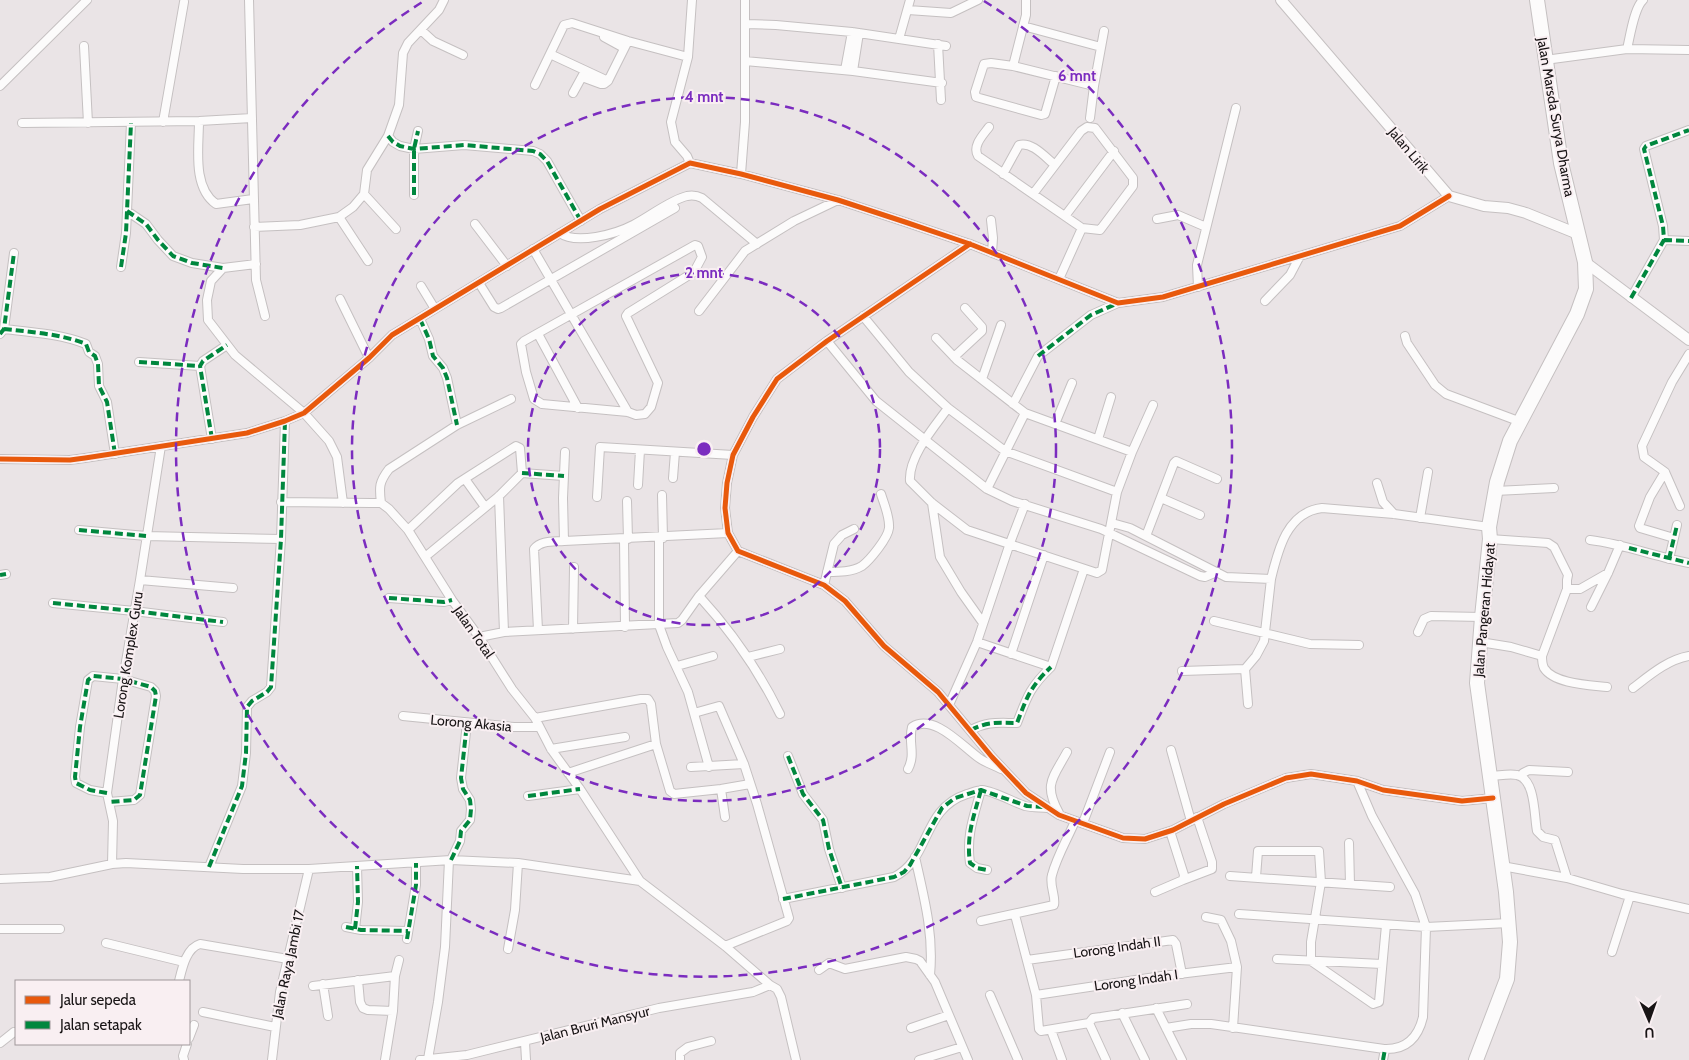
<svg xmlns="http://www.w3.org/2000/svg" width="1689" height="1060" viewBox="0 0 1689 1060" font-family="Cabin,sans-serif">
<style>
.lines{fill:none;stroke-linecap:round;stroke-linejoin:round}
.street-casing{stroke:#c5c0c1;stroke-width:10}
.secondary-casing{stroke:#c5c0c1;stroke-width:12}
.highway-casing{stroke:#c5c0c1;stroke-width:16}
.street{stroke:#fcfbfb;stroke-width:8}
.secondary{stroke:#fcfbfb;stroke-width:10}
.highway{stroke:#fcfbfb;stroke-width:14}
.quiet{stroke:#00873e;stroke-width:4;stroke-dasharray:8 4;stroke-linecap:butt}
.cycleway-casing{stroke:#f9eff2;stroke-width:8}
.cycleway{stroke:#e8590c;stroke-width:5}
.ring{fill:none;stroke:#7b2cbf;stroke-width:2.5;stroke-dasharray:9 6}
.labels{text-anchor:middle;stroke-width:4;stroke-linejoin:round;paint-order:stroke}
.street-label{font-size:14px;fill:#181415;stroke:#f9eff2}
.centre{fill:#7b2cbf;stroke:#f9eff2;stroke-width:2.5}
.ring-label{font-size:15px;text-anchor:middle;font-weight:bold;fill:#7b2cbf;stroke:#f9eff2;stroke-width:4;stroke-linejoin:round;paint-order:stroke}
</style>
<rect width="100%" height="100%" fill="#eae4e6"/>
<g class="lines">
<defs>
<path id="street" d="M 249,0 L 256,280 L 265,316
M 1026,0 L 1026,15 L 1013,66 L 1094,86 L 1104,31
M 908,10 L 951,13 L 978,0
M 745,24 L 776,25 L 852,32 L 946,46
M 1023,26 L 1101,47
M 421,30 L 433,41 L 463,55
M 604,37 L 624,48
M 899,39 L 910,0
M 938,44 L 941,100
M 84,46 L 88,123
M 1627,49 C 1630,37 1634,8 1643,0
M 550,54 L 608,81 L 628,41
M 1545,60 L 1627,49 L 1689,50
M 745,61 L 853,71 L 942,83
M 1013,66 L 991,63 L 984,64 L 975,92 L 976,97 L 1041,115 L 1045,114 L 1056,76
M 845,70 L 852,32
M 853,71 L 859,33
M 582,77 L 601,84 L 604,84 L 608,81
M 535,85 L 564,25 L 572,23 L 628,41 L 688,57
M 0,86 L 87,0
M 573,93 L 584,73
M 1090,118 L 1094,86
M 199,121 C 199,147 192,187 216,204 L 253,199
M 163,122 L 184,2
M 22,123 L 199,121 L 252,118
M 989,127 C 983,135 972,146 978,156 L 1082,228 L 1100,230 L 1133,186 L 1133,178 L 1095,128 L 1087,127 L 1081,131 L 1033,194
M 388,136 L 393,142 L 400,146 L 414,149 L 464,145 L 533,151 L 540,154 L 547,161 L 581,221
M 690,163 L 687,156 L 675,142 L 671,122 L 688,57 L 692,0
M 741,174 L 745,122 L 745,0
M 1003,174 L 1019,145 C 1032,141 1046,158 1055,165
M 364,194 L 396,229
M 414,195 L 414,149 L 418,131
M 127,211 L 146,224 L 158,240 L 173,256 L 192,263 L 223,268
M 1065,216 L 1114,151
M 339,217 L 368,261
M 1157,219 L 1178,215 L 1206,227
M 991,220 L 993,238 L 992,253
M 475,224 L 507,266
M 254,227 L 300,225 L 339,217 L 353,207 L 364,194 L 367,170 L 388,136 L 399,105 L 403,53 L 408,43 L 439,10 L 444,0
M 560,233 C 576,245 616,234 633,225 C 649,217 670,200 687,196 C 692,195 698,196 702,198 L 757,244
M 1664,240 L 1689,241
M 970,244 L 827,341 L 777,379 L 753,417 L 733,455 L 727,483 L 725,508 L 728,533 L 738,551 L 824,585 L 845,601 L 884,646 L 938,692 L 992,757 L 1026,793 L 1059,815 L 1123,838 L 1145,839 L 1173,830 L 1224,804 L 1286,778 L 1311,774 L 1357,781 L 1383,790 L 1462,801 L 1493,798
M 695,245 L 698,246 L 702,257 L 694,272 L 628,313 L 626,316 L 658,383 L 651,407 L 645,414 L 636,415 L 628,412 L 542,404 L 534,399 L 526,372 L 521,344 L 524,341 Z
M 533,249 L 628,412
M 256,264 L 223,268 L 211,281 L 207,300 L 208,320 L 235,355 L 304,413 L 329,441 L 337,457 L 343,503
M 121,267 L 126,233 L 131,123
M 1059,279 L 1082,228
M 479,283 L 494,307 L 498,309 L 501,308 L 675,208
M 421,286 L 435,309
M 1198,287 L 1197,265 L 1236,108
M 1631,298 L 1664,240 L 1663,226 L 1644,149 L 1646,146 L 1689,130
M 340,299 L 369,358
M 1265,301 L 1290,275 L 1300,256
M 699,311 L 745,251 L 794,221 L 838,200
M 863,316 L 909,372 L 948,408 L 1005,451 L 1117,492
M 420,319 L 429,339 L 433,356 L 443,368 L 447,378 L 457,425
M 4,329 C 31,332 61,334 86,344 L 89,352 L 95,356 L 98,364 L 99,386 L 107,402 L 115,454
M 0,334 L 4,329 L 14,253
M 538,334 L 578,408
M 1405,336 L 1407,343 L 1435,385 L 1446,394 L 1521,422
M 936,338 L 957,360 L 1025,413 L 1132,452
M 827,341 L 876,401 L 987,489 L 1012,501 L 1101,529 L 1200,576 L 1205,577 L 1217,572
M 954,357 L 982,331 L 982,327 L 965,308
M 139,362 L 200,366
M 982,379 L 1001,325
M 1013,404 L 1038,356 L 1091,315 L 1118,303
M 948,408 C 935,426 908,457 910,481 L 932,503 L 967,530 L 1097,573 L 1102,570 L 1117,492 L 1132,452 L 1153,405
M 1055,424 L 1072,383
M 212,439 L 200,366 L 203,361 L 227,345
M 1098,439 L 1111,397
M 0,459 L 70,460 L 85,458 L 247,433 L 285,421 L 304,413 L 369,358 L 392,335 L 600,209 L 690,163 L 741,174 L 838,200 L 905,222 L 970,244 L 1118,303 L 1163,297 L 1400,226 L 1449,196
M 1665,472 L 1650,497 L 1639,526 L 1640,528 L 1674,538
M 522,473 L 564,476
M 673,478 L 675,452
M 465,479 L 485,507
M 1377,483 L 1383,502 L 1394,514
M 638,485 L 640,450
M 987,489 L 1025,413
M 1495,491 L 1554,488
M 662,495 L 663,538
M 499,496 L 504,632
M 597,497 L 600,447 L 733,455
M 1161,498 L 1200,515
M 627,501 L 628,539
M 281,502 L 371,503 L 381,503 L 389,509 L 408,530 L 452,600 L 479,637 L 512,689 L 535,718 L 551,749 L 580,789 L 640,881
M 381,503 C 379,487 379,482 389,469 L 457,425 L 511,399
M 932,503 L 940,557 L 961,592 L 983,623
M 1680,506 L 1665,472 L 1644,457 L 1642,446 L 1672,382 L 1689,354
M 1420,518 L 1428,472
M 1112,523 L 1130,528 L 1226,577 L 1271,579 C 1278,550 1287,512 1322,508 L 1394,514 L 1489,527
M 79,530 L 146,536 L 281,539
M 408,530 L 458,483 L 516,446 L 520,448 L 522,473 L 499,496 L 425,557
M 1146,536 L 1174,463 L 1176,461 L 1217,479
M 659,538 L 659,625 L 667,647 L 688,692 L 709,767
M 624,539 L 625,627
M 1490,539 L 1548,543 L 1554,547 L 1568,575 L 1567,580 L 1567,589 L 1542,656 C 1542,660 1542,664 1544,668 C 1554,684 1590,685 1607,687
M 1590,540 C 1624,544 1656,557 1689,563
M 564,541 L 563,498 L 565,452
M 1669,559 L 1677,525
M 827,572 C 839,572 852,572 862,566 C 870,560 888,538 889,528 C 890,517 884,504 881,494
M 0,575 L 6,574
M 140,580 L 233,588
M 824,585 L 834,544 L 842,535 L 854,529
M 1567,589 L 1580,589 L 1608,573
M 699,596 C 732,632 759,671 780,714
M 389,598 L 444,602 L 452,600
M 53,603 L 134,611 L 223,622
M 1591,607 L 1608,573 L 1620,545
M 1214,621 L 1310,644 L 1359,645
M 573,629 L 574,567
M 538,630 L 534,549 C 541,540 554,542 564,541 L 728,533
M 1418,632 L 1424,619 L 1431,616 L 1482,617
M 479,637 L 504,632 L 678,623 L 682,620 L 699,596 L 738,551
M 977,642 L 1051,667
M 1480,642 L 1511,647 L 1542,656
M 1011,654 L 1044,555
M 748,657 L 780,649
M 677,666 L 713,656
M 1182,671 L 1245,669
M 1633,688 C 1650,675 1667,660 1689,656
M 1248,704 L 1245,669 L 1256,656 L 1264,641 L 1271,579
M 949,705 L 977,642 L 1010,543 L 1025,504
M 694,713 L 719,706 L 744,764 L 757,804 L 789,918 L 787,921 L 725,946
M 403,716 L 514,727 L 539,727
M 535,718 L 641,699 L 648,699 L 651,704 L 656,744 L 670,791 L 674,794 L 721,789 L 750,784
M 971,730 C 988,721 998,723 1017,723 C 1027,697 1030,687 1051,667 L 1084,569
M 551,749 L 625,737
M 1171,750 L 1191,821
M 788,756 L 803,794 L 823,820 L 829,849 L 842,888
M 691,767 L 744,764
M 908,769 C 916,754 908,742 912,727 C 934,713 962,746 979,758 C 986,763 994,765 1001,769
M 568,773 L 656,744
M 1490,776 C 1498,776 1509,773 1517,775 C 1536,779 1534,817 1537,831 L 1543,837 L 1555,840 L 1567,878
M 1522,777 L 1523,773 L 1529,770 L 1568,772
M 721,789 L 725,817
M 981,790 C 974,816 966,835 970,863 L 977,868 L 987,870
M 107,793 L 90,790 L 76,783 L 75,777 L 80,727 L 88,680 L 93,676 L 123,679 L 151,687 L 155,691 L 156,696 L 140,795 L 134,800 L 109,802
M 528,796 L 580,789
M 1059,813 C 1043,784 1053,778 1067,752
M 1083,823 L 1110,752
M 1349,843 L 1350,884
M 915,857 C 924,897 934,934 930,975
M 451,860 L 460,841 L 461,831 L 470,820 L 471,809 L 470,800 L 463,789 L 461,778 L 467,723
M 112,864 L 113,821 L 107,793 L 123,679 L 140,580 L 161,446
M 1502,866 L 1567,878 L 1622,894 L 1689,909
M 209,867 L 242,786 L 246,753 L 247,707 L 252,701 L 267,692 L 271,687 L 281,539 L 285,421
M 1230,876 L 1390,887
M 1256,877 L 1258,851 L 1319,851 L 1321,882 L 1311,942 L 1311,961
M 0,879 L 50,877 L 112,864 L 126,863 L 243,869 L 309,869 L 451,860 L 518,863 L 640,881 L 725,946 L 770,985 L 777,989 L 781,997 L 796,1060
M 1183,880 L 1212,869 L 1212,862 L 1197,817
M 1155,892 L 1183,880 L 1184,875 L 1170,831
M 783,899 L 894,877 C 931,859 921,809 967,794 C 971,793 978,790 982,790 C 994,791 1013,802 1025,806 C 1033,808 1041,807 1048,808
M 1239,914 L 1426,927 L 1509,923
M 1015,915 L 1036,995 L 1039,1029 L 1041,1031 L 1089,1023 L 1093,1018 L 1101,1017 L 1187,1004
M 1206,917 L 1221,920 L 1231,941 L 1237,967 L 1233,1028
M 981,921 L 1054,905 C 1056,896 1049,885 1052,875 C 1057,856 1068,838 1075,821
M 346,927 L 361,930 L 408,931
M 0,929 L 60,929
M 355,929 L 358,902 L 357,866
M 407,939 L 416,885 L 416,863
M 106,943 L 184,962
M 508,949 L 515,910 L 518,863
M 1612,952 L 1630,896
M 1277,959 L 1382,964
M 1027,960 L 1173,940 L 1176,944 L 1182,974
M 1311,961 L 1373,1004 L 1379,1002 L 1386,925
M 819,970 L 829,963 L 845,969 L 906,957 L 916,959 L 920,961 L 935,982 L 968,1060
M 358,980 L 360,1002 L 363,1008 L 368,1010 L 393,1011
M 179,981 C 182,969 186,948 200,944 L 288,959
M 323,984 L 328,1016
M 313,986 L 395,976
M 990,995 L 1018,1060
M 1036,995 L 1162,976 L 1237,967
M 1156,1008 L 1182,1060
M 203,1012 L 275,1027
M 1122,1013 L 1145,1060
M 1089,1023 L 1106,1060
M 911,1028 L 949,1015
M 1166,1028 L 1191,1024 L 1211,1024 L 1384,1049 C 1406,1050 1418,1038 1423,1017 L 1426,927 L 1415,894 L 1372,816 L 1357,781
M 1051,1030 L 1062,1060
M 189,1038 L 194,1025
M 525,1042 L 526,1060
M 0,1043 L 14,1032
M 428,1059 L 438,1002 L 445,947 L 449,860
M 184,1060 L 183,1056 L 187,1044
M 272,1060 L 280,992 L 309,869
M 385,1060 L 393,1011 L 395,976 L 399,960
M 420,1060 L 467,1055 L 659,1008 L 753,992 L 770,985
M 680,1060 L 680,1053 L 688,1047 L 711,1041
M 919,1060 L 962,1047
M 1383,1060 L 1385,1049"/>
<path id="secondary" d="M 1281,0 L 1449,196 L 1484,206 L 1508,208 L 1526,213 L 1578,234
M 1585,262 L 1689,340"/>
<path id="highway" d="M 1476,1060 L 1507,979 L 1510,942 L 1506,892 L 1477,683 L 1482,617 L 1490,539 L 1489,527 L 1497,482 L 1510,441 L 1577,314 L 1586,289 L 1585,262 L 1561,163 L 1537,0"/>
</defs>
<use href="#street" class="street-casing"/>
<use href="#secondary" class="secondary-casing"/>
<use href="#highway" class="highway-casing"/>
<use href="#street" class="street"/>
<use href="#secondary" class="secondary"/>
<use href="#highway" class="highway"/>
<path class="quiet" d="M 388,136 L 393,142 L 400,146 L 414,149 L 464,145 L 533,151 L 540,154 L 547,161 L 581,221
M 414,195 L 414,149 L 418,131
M 127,211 L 146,224 L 158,240 L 173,256 L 192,263 L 223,268
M 1664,240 L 1689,241
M 121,267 L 126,233 L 131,123
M 1631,298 L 1664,240 L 1663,226 L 1644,149 L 1646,146 L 1689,130
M 420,319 L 429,339 L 433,356 L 443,368 L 447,378 L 457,425
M 4,329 C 31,332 61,334 86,344 L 89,352 L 95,356 L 98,364 L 99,386 L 107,402 L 115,454
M 0,334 L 4,329 L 14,253
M 1038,356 L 1091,315 L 1118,303
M 139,362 L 200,366
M 212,439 L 200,366 L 203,361 L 227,345
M 522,473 L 564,476
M 79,530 L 146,536
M 1629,548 L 1689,563
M 1669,559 L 1677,525
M 0,575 L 6,574
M 389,598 L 444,602 L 452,600
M 53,603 L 134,611 L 223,622
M 971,730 C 988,721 998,723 1017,723 C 1027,697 1030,687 1051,667
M 788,756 L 803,794 L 823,820 L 829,849 L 842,888
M 981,790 C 974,816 966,835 970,863 L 977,868 L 987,870
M 107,793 L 90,790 L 76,783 L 75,777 L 80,727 L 88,680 L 93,676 L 123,679 L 151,687 L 155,691 L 156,696 L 140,795 L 134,800 L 109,802
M 528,796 L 580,789
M 451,860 L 460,841 L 461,831 L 470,820 L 471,809 L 470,800 L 463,789 L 461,778 L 467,723
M 209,867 L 242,786 L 246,753 L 247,707 L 252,701 L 267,692 L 271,687 L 281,539 L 285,421
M 783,899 L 894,877 L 904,872 L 910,865 L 942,808 L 955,798 L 981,790 L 1027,806 L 1043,807
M 346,927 L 361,930 L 408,931
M 355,929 L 358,902 L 357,866
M 407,939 L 416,885 L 416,863
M 1383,1060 L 1385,1049"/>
<defs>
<path id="cycleway" d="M 970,244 L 827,341 L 777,379 L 753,417 L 733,455 L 727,483 L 725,508 L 728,533 L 738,551 L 824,585 L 845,601 L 884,646 L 938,692 L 992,757 L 1026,793 L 1059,815 L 1123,838 L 1145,839 L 1173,830 L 1224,804 L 1286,778 L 1311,774 L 1357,781 L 1383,790 L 1462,801 L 1493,798
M 0,459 L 70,460 L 85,458 L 247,433 L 285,421 L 304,413 L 369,358 L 392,335 L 600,209 L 690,163 L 741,174 L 838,200 L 905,222 L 970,244 L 1118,303 L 1163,297 L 1400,226 L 1449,196"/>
</defs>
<use href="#cycleway" class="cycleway-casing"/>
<use href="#cycleway" class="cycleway"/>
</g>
<g class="ring">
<circle cx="704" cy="449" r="176"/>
<circle cx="704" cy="449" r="352"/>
<path d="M984 1A528 528 0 1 1 424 1"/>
</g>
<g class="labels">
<g class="street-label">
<text transform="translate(1556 117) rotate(80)" y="5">Jalan Marsda Surya Dharma</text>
<text transform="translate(1409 150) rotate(50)" y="5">Jalan Lirik</text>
<text transform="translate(1484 610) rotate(-85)" y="5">Jalan Pangeran Hidayat</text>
<text transform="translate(474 632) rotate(55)" y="5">Jalan Total</text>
<text transform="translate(128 655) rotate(-81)" y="5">Lorong Komplex Guru</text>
<text transform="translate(471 723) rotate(5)" y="5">Lorong Akasia</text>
<text transform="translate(1117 947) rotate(-8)" y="5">Lorong Indah II</text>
<text transform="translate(288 964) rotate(-78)" y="5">Jalan Raya Jambi 17</text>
<text transform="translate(1136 980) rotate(-8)" y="5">Lorong Indah I</text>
<text transform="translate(595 1024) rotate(-14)" y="5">Jalan Bruri Mansyur</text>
</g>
</g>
<circle cx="704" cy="449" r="8" class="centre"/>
<g class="ring-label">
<text x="1077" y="81">6 mnt</text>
<text x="704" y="102">4 mnt</text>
<text x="704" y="278">2 mnt</text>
</g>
<rect x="15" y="980" width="175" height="65" fill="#f9eff2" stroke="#9f979a"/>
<rect x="25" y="996" width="25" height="8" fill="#e8590c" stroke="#9f979a"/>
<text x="60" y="1005" font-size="15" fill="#181415">Jalur sepeda</text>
<rect x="25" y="1021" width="25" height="8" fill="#00873e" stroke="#9f979a"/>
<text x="60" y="1030" font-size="15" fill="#181415">Jalan setapak</text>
<g transform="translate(1649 1020) rotate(178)" stroke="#f9eff2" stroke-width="4" paint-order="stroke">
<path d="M0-4L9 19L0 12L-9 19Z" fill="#181415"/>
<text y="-8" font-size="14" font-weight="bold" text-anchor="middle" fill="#181415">U</text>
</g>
</svg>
